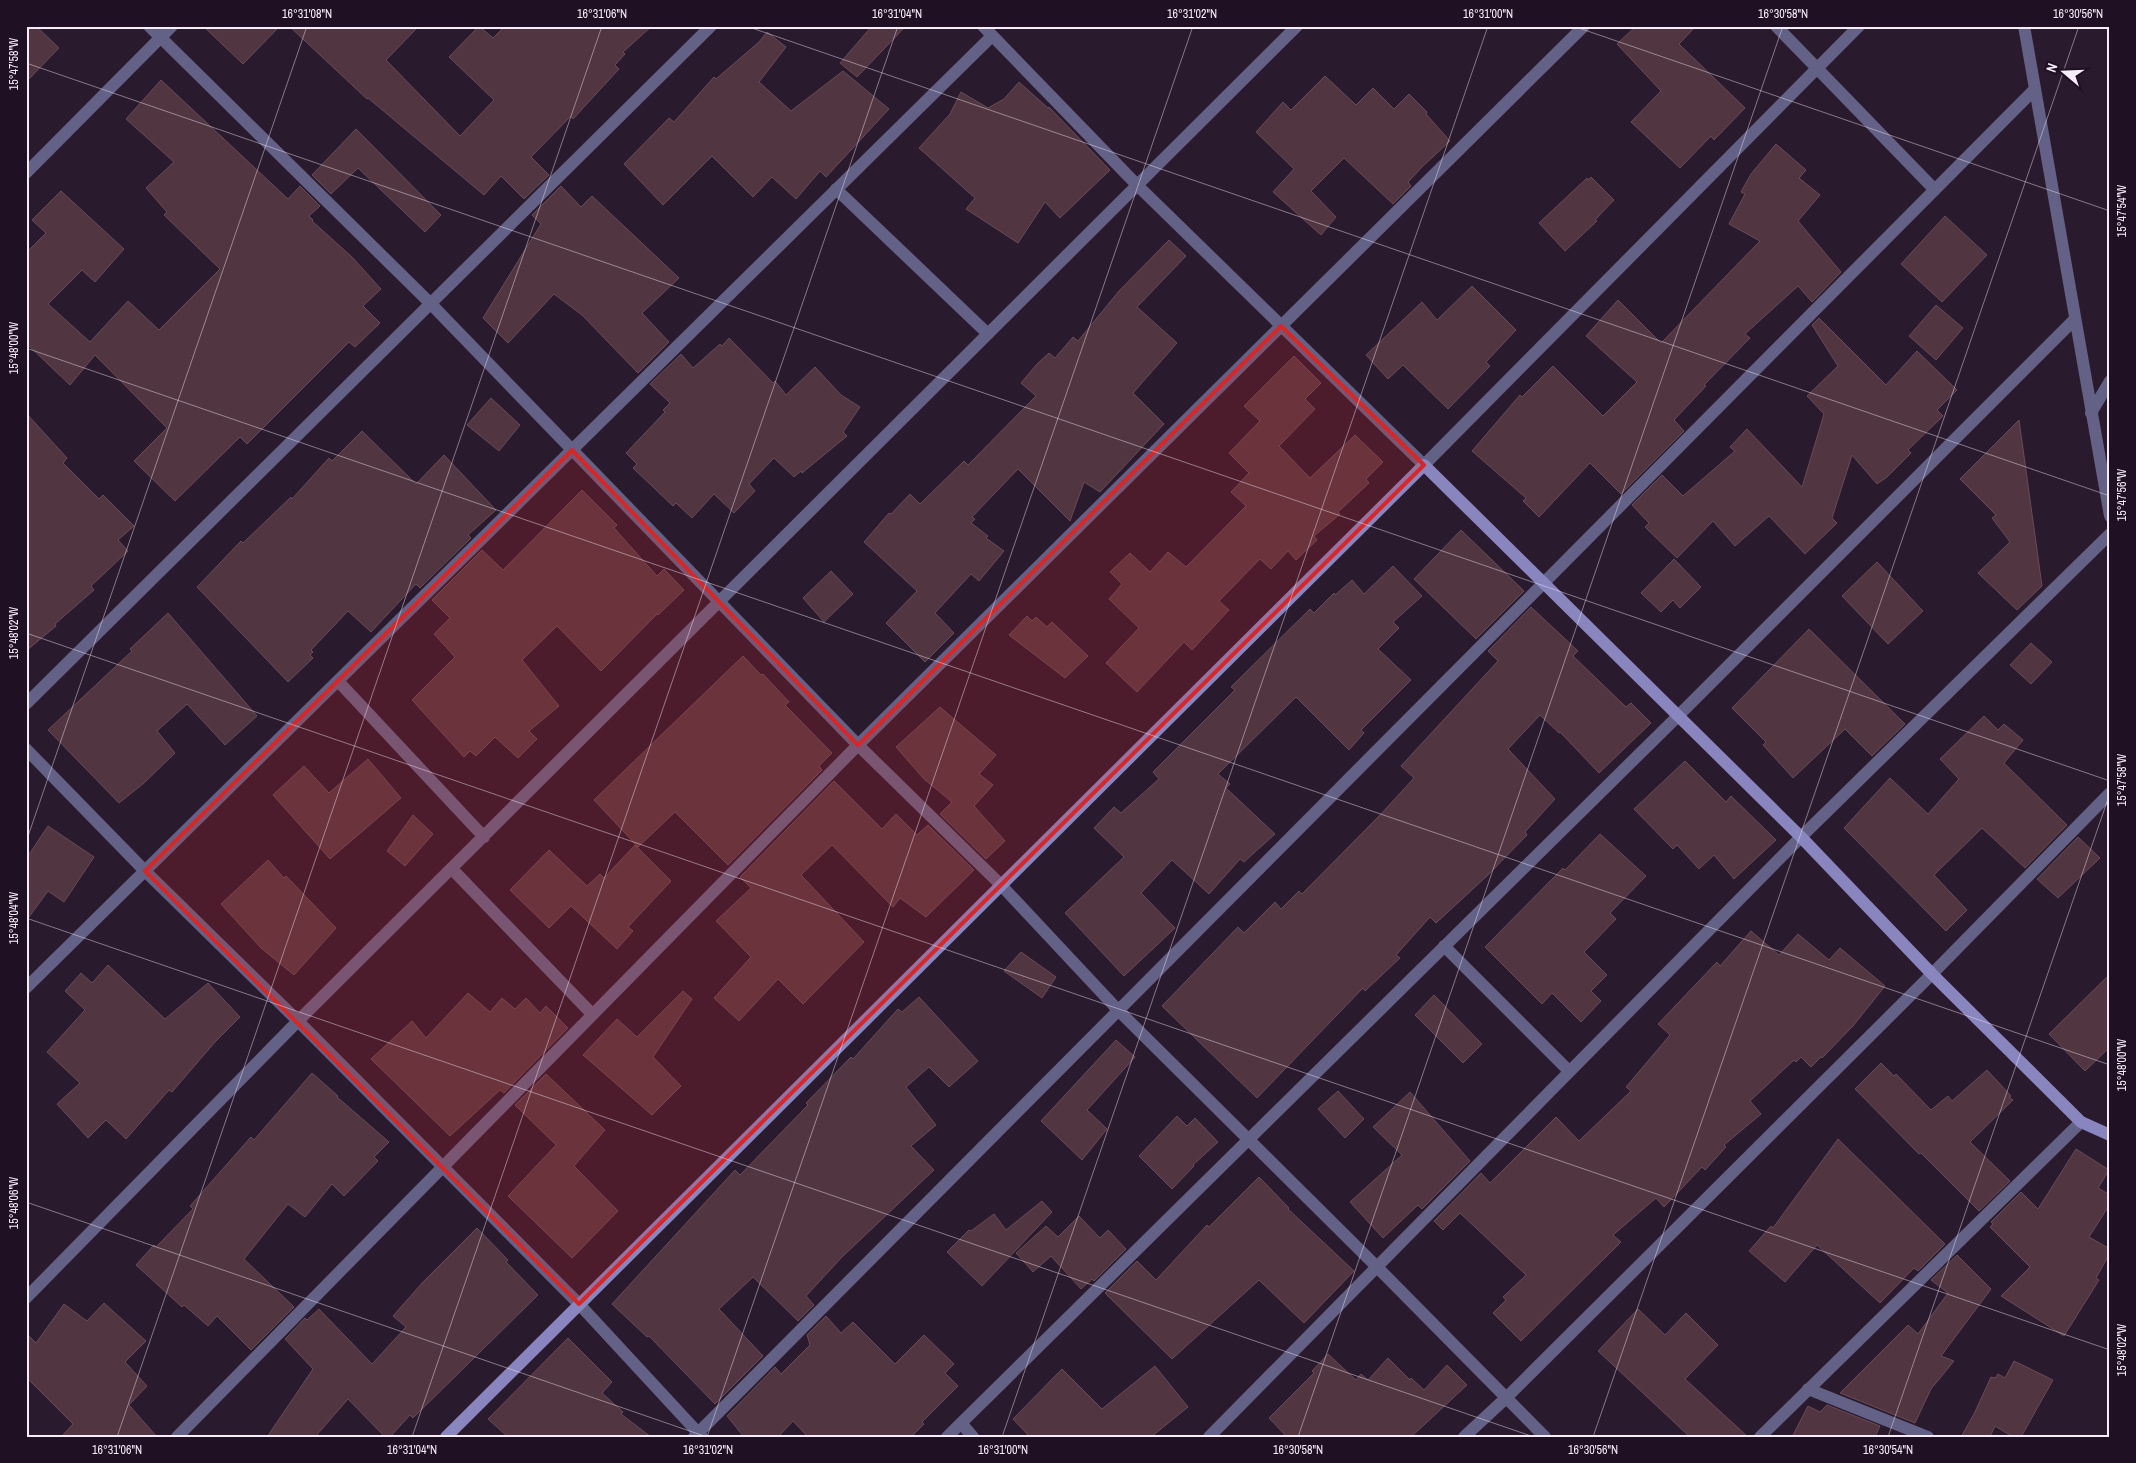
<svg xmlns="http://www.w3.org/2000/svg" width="2136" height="1463" viewBox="0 0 2136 1463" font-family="'Archivo Narrow',sans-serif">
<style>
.building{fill:#513641;stroke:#684c57}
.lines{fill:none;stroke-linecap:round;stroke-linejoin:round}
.street{stroke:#636185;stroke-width:12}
.secondary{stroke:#8985be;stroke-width:12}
.marked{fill:#d62828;fill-opacity:0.2;stroke:#d62828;stroke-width:4;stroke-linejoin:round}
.ticks{fill:none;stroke:#f7ecfa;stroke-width:1;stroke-opacity:0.45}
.neatline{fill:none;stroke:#f7ecfa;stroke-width:2}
.ticks-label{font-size:12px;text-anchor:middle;fill:#f7ecfa}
</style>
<rect width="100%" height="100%" fill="#2a1a2d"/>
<path class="building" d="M 26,26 L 36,26 L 59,48 L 26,82 Z
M 203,26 L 280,26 L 243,64 Z
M 289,26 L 419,26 L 386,60 L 460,136 L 494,100 L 449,57 L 479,26 L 493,38 L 505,26 L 652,26 L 623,52 L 625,54 L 615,65 L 619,69 L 573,119 L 571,116 L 531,157 L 549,175 L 524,199 L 501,176 L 484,195 L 368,98 L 367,99 Z
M 872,26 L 906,26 L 857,77 L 840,63 Z
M 1636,26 L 1696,26 L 1679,44 L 1745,108 L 1714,140 L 1711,136 L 1680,168 L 1631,122 L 1661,91 L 1617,44 Z
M 767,32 L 786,47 L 759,82 L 791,111 L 843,71 L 889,109 L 826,177 L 820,171 L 796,199 L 772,177 L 753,197 L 712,156 L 663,205 L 624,164 L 669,118 L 674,122 L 714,77 L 716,79 L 759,42 Z
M 1325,76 L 1356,105 L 1373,88 L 1394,109 L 1409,94 L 1427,112 L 1426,114 L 1450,141 L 1423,166 L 1408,182 L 1411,186 L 1393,204 L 1344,158 L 1311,191 L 1336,217 L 1321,235 L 1273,192 L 1294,169 L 1256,132 L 1283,102 L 1291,110 Z
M 161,80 L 288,199 L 300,186 L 320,206 L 309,216 L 313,220 L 312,221 L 352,257 L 381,289 L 363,306 L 380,323 L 355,347 L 349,342 L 247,444 L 240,437 L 175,501 L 134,461 L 167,428 L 95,355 L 70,385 L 26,343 L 26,253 L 46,233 L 32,220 L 61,191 L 124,249 L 95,282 L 82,270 L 48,304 L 90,342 L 128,301 L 159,330 L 220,269 L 164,215 L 167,212 L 146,188 L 174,162 L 126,119 Z
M 1019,82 L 1048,108 L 1049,107 L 1110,170 L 1060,218 L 1045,202 L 1018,243 L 966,209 L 975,198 L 919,148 L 950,114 L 961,92 L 988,108 L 1004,99 Z
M 356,129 L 441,215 L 425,232 L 358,168 L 331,194 L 312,175 Z
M 1776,144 L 1806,170 L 1799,178 L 1820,195 L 1798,221 L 1841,272 L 1812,302 L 1798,286 L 1745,334 L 1750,338 L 1704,385 L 1706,386 L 1674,420 L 1684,431 L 1621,494 L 1590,463 L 1539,517 L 1523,501 L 1526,498 L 1472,451 L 1520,395 L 1522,397 L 1553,366 L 1603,416 L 1637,382 L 1586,336 L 1618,300 L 1661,343 L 1760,241 L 1729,224 L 1745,194 L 1741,192 L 1751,174 Z
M 1591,177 L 1614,200 L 1595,220 L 1597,221 L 1565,251 L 1539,223 L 1587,178 L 1588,180 Z
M 561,186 L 581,207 L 592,196 L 679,278 L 642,313 L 669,342 L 638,373 L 582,315 L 554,294 L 508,343 L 483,318 L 541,224 L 532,215 Z
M 1945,216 L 1987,255 L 1942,302 L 1901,264 Z
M 1169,240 L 1186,256 L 1137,307 L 1177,343 L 1133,393 L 1164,424 L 1100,492 L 1084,482 L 1070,521 L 1018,469 L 972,517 L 975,519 L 971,523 L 988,536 L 986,538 L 1004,551 L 979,581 L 971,574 L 935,613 L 954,633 L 925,662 L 886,623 L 917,591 L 864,542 L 889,513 L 891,514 L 910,494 L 920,504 L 964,461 L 968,465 L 1036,396 L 1021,383 L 1037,364 L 1049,353 L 1055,358 L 1073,337 L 1078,341 L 1119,291 Z
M 1472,286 L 1516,330 L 1486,362 L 1490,366 L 1448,409 L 1403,365 L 1388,379 L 1366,355 L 1422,302 L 1437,320 Z
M 1936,305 L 1963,328 L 1936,360 L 1909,336 Z
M 1819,318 L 1886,385 L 1917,351 L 1957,390 L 1937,410 L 1943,416 L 1908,450 L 1911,453 L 1887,477 L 1877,484 L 1852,455 L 1832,518 L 1837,523 L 1805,554 L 1769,516 L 1735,546 L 1713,521 L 1677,558 L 1645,527 L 1649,523 L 1632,505 L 1662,475 L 1683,496 L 1735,451 L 1730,447 L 1747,429 L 1802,487 L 1824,414 L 1807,396 L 1838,366 L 1812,325 Z
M 729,338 L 773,383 L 775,381 L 786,395 L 815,367 L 841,395 L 860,407 L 843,432 L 847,436 L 802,473 L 801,471 L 794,477 L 774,458 L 749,484 L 755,491 L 734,513 L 714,494 L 692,518 L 676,503 L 673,506 L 633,468 L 637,464 L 626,453 L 665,412 L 663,410 L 670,403 L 650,384 L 681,354 L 693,368 L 720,344 L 722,346 Z
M 1294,356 L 1321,383 L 1305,399 L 1315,409 L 1279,446 L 1310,478 L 1355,435 L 1383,462 L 1366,479 L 1369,483 L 1338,512 L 1340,514 L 1314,536 L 1317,540 L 1296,560 L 1288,551 L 1271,569 L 1260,559 L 1219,601 L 1229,610 L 1192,650 L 1184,642 L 1137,692 L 1106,663 L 1139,628 L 1109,599 L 1122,584 L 1110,572 L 1130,553 L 1150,572 L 1168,552 L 1186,567 L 1246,506 L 1231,492 L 1249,473 L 1229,453 L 1260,421 L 1244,406 Z
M 491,398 L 520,425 L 499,451 L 467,425 Z
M 26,413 L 67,458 L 63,463 L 99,499 L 103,495 L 134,526 L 118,540 L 128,551 L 91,586 L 94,590 L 55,624 L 56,626 L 26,651 Z
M 2019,420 L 2042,586 L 2017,610 L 1978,573 L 2010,542 L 1992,518 L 1996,515 L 1960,479 Z
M 362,431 L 416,484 L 444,455 L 496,510 L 468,535 L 471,538 L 420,588 L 416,584 L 371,632 L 348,611 L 311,650 L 313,652 L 310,655 L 313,658 L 288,682 L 197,587 L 241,541 L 243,543 L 291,497 L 292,499 L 329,458 L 332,461 Z
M 582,490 L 617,525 L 614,528 L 657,576 L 664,569 L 684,590 L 658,615 L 657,614 L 601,671 L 557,626 L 522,660 L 559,706 L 529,731 L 537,739 L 518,758 L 495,737 L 476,756 L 470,751 L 464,757 L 412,700 L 455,657 L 434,634 L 450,618 L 432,600 L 482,550 L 503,570 Z
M 1461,530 L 1524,591 L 1476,639 L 1414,579 Z
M 1674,559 L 1701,587 L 1680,608 L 1673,600 L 1661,612 L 1641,593 Z
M 1877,562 L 1923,611 L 1888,644 L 1842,596 Z
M 1393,566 L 1422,596 L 1393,622 L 1399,628 L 1378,649 L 1411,680 L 1361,730 L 1364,733 L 1349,750 L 1296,697 L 1218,774 L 1230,784 L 1226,788 L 1275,834 L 1244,862 L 1240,859 L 1209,894 L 1172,860 L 1141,893 L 1175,928 L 1124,976 L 1065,913 L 1124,857 L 1094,828 L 1114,807 L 1121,813 L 1159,779 L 1153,772 L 1235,690 L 1231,687 L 1310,609 L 1314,613 L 1334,593 L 1335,595 L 1352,580 L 1364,594 Z
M 831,571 L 853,594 L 824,622 L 803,598 Z
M 1531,607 L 1578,651 L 1573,656 L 1626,707 L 1631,703 L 1651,723 L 1599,773 L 1560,732 L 1559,733 L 1540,715 L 1508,749 L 1555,799 L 1525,832 L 1527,835 L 1488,875 L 1436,923 L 1430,917 L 1396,955 L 1400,958 L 1365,991 L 1363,988 L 1257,1098 L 1162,1006 L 1238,927 L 1244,933 L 1275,902 L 1281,909 L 1299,891 L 1302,894 L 1381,814 L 1414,778 L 1401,766 L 1498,661 L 1488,651 Z
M 168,613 L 257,716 L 225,745 L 187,704 L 157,731 L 175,753 L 144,783 L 119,803 L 48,730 L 132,651 L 130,649 Z
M 1027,616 L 1032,621 L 1036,617 L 1047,627 L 1052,622 L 1088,656 L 1065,678 L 1009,635 Z
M 1809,629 L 1905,724 L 1872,756 L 1845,729 L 1793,778 L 1763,745 L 1766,742 L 1732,708 Z
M 2031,643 L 2052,662 L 2031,684 L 2010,665 Z
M 743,656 L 761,675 L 763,674 L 789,702 L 785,705 L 832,753 L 819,766 L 822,770 L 728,865 L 675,812 L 638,847 L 594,800 Z
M 940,707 L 996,755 L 979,774 L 993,785 L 974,806 L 1005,841 L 986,859 L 940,814 L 952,802 L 924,779 L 896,747 Z
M 1984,716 L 1998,730 L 2004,724 L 2023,740 L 2004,763 L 2067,825 L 2025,868 L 1982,828 L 1934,875 L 1967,910 L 1946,931 L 1844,828 L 1890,778 L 1928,814 L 1959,779 L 1940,759 Z
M 368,759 L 401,798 L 330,859 L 273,795 L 304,766 L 329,793 Z
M 1685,761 L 1726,802 L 1731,796 L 1776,840 L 1734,879 L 1714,855 L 1699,869 L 1677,845 L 1673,849 L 1634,809 Z
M 834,781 L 882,829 L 896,814 L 917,835 L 928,825 L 974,870 L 926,917 L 900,898 L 893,907 L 832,845 L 801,875 L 864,942 L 803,1004 L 778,979 L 739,1021 L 714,998 L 751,957 L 716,921 L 751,888 L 740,877 Z
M 413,815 L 433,834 L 405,866 L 387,851 Z
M 48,826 L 94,857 L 64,902 L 48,891 L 26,921 L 26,859 Z
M 1600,834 L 1646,876 L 1610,913 L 1616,919 L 1584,952 L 1607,975 L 1591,991 L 1601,1001 L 1581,1022 L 1552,993 L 1542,1004 L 1485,947 L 1563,868 L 1565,870 Z
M 2078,837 L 2100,858 L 2058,898 L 2037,879 Z
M 635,845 L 671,881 L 628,927 L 633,931 L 617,949 L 571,906 L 549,928 L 510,890 L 549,850 L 587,886 L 600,874 L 604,878 Z
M 268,860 L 284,878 L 286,876 L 336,928 L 294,975 L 261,948 L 221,904 Z
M 1751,931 L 1779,955 L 1798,934 L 1829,960 L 1840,948 L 1885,986 L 1853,1026 L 1822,1058 L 1821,1057 L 1811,1067 L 1801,1057 L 1796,1062 L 1794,1060 L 1750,1101 L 1761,1114 L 1724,1145 L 1726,1147 L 1705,1170 L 1702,1167 L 1664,1207 L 1656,1198 L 1613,1235 L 1621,1242 L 1521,1341 L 1493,1313 L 1506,1300 L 1503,1297 L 1526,1275 L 1460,1213 L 1443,1230 L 1434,1221 L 1481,1173 L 1490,1183 L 1556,1117 L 1579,1141 L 1631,1091 L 1626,1087 L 1670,1035 L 1658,1024 L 1717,962 L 1720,966 Z
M 1021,952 L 1056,977 L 1042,998 L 1004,971 Z
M 108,965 L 165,1019 L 208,983 L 240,1017 L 215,1042 L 172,1092 L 169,1090 L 126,1139 L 106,1120 L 88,1138 L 57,1104 L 80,1083 L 47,1052 L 85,1010 L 65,991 L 81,973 L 92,983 Z
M 2110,974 L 2110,1047 L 2085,1071 L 2049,1034 Z
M 683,991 L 692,999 L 653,1057 L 681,1086 L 652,1115 L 583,1055 L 617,1019 L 637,1037 Z
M 468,993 L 490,1012 L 502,998 L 515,1009 L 526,998 L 540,1013 L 546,1006 L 568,1028 L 504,1093 L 500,1090 L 450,1136 L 371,1059 L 412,1021 L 426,1038 Z
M 1434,995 L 1482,1044 L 1463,1063 L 1415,1015 Z
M 919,997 L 978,1061 L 949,1087 L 929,1067 L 906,1087 L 936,1125 L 911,1146 L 934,1170 L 842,1257 L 806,1296 L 814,1305 L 798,1321 L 753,1277 L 719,1309 L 763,1356 L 715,1404 L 649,1336 L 647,1337 L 612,1304 L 735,1170 L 740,1175 L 808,1105 L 806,1103 L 851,1057 L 853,1059 L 898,1009 L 902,1012 Z
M 1116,1040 L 1135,1057 L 1087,1110 L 1107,1129 L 1082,1160 L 1041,1121 Z
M 1881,1063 L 1894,1076 L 1896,1074 L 1931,1110 L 1948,1096 L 1952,1101 L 1987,1070 L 2011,1096 L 2009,1097 L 2013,1100 L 1970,1142 L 2010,1181 L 1979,1211 L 1921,1153 L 1919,1154 L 1855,1089 Z
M 312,1073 L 338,1096 L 337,1097 L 389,1142 L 374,1157 L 378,1161 L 344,1196 L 332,1184 L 305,1217 L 288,1204 L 244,1259 L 294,1307 L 251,1350 L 217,1316 L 208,1326 L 184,1305 L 182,1307 L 136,1265 L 154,1245 L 156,1247 L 193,1209 L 190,1206 L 251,1137 L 254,1140 Z
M 546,1074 L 605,1130 L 574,1166 L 618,1211 L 572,1258 L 508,1196 L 556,1145 L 515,1105 Z
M 1338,1091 L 1364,1119 L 1345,1138 L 1318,1109 Z
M 1410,1092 L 1470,1161 L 1422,1209 L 1418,1205 L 1383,1238 L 1350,1202 L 1402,1155 L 1373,1127 Z
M 1177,1116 L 1187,1126 L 1195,1118 L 1218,1142 L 1193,1165 L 1194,1166 L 1172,1189 L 1139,1156 Z
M 1838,1139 L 1945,1244 L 1918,1271 L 1914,1268 L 1880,1303 L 1817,1245 L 1785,1282 L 1749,1251 L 1771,1226 L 1773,1228 Z
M 2076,1149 L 2109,1170 L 2098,1188 L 2110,1195 L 2110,1204 L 2089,1237 L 2110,1249 L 2110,1253 L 2096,1278 L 2099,1280 L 2064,1336 L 2001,1296 L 2030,1267 L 1990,1227 L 1993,1224 L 1991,1222 L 2021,1192 L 2038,1209 Z
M 1259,1177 L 1289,1208 L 1288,1209 L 1354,1271 L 1304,1323 L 1259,1280 L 1172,1359 L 1105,1293 L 1137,1261 L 1156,1280 L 1207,1225 L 1209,1227 Z
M 1042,1201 L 1052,1212 L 982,1286 L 947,1252 L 969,1230 L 971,1231 L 994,1214 L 1006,1230 Z
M 1079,1216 L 1100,1238 L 1108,1230 L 1126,1249 L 1094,1281 L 1092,1279 L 1081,1289 L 1051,1256 L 1033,1272 L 1016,1253 L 1046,1226 L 1058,1237 Z
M 477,1228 L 508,1260 L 506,1262 L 538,1295 L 413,1418 L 410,1415 L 390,1437 L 385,1437 L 348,1399 L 315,1437 L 267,1437 L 313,1369 L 285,1339 L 305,1318 L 307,1320 L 319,1309 L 372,1364 L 406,1327 L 393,1316 L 423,1282 Z
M 1957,1255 L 1991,1289 L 1941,1356 L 1954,1361 L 1931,1389 L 1915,1423 L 1840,1393 L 1908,1325 L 1918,1334 L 1948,1293 L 1931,1280 Z
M 104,1303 L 146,1341 L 125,1362 L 147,1386 L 129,1405 L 157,1437 L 61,1437 L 73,1424 L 26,1377 L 26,1333 L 36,1343 L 64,1304 L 87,1321 Z
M 1638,1309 L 1665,1335 L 1686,1313 L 1718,1345 L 1685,1379 L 1748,1437 L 1690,1437 L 1598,1351 Z
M 826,1316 L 841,1333 L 853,1322 L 895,1364 L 924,1335 L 954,1364 L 945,1373 L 958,1386 L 922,1422 L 924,1424 L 911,1437 L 808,1437 L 793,1421 L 778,1437 L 744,1437 L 727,1416 L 775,1367 L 781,1374 L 810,1345 L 807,1335 Z
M 568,1338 L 612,1382 L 602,1393 L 623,1412 L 621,1414 L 651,1437 L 508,1437 L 488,1419 Z
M 1328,1354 L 1356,1380 L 1361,1374 L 1368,1380 L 1388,1358 L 1410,1380 L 1411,1378 L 1424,1390 L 1447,1365 L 1467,1385 L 1411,1437 L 1287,1437 L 1269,1418 L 1314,1373 L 1312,1371 Z
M 2014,1361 L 2053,1380 L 2021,1437 L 2013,1437 L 1995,1426 L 1990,1437 L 1961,1437 L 1974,1414 L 1991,1377 L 1995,1378 L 1998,1374 L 2005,1378 Z
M 1155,1366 L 1188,1407 L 1151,1437 L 1030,1437 L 1013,1419 L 1062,1369 L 1102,1409 Z
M 1827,1405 L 1880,1426 L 1875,1437 L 1792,1437 L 1808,1406 L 1820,1412 Z"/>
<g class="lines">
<path class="street" d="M 149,26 L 431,304 L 858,745 L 1001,885 L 1118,1010 L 1377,1267 L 1545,1437
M 983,26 L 1137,185 L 1424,465 L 1859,26
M 1776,26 L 1935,190
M 2024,26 L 2110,516
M 26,173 L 172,26
M 836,189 L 988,334
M 2091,413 L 2110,381
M 338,681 L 484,837
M 26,704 L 711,26
M 26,749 L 145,871 L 298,1021 L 579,1304 L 702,1437
M 452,869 L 592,1014
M 1444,946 L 1569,1071
M 26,988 L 992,36
M 26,1298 L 298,1021 L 1297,26
M 1808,1389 L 1928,1437
M 961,1423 L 973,1437
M 177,1437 L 858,745 L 1584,26
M 694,1437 L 2035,89
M 947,1437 L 1679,715 L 2075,319
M 1209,1437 L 1801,837 L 2110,534
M 1464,1437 L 1506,1398 L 1932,974 L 2110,793
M 1760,1437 L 2081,1122"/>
<path class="secondary" d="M 446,1437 L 1424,465 L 1801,837 L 1932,974 L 2081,1122 L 2110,1135"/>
</g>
<path class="marked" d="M 1281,326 L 1424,465 L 579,1304 L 145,871 L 572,450 L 858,745 Z"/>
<path class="ticks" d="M 746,26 L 2110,496M 1573,26 L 2110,211M 26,63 L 2110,781M 26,348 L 2110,1065M 26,633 L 2110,1350M 26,842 L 307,26M 26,918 L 1534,1437M 26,1202 L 707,1437M 117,1437 L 602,26M 412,1437 L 898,26M 707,1437 L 1193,26M 1002,1437 L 1488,26M 1298,1437 L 1783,26M 1593,1437 L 2079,26M 1888,1437 L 2110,793"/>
<rect width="2136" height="1463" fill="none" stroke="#201023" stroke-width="55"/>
<g transform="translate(2064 72) rotate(289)" stroke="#201023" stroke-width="4" paint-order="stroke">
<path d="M0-4L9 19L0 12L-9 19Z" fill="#f7ecfa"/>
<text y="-8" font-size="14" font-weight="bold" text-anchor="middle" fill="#f7ecfa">N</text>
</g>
<rect x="28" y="28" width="2080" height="1408" class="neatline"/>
<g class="ticks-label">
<text x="307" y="18">16°31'08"N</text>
<text x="602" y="18">16°31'06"N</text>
<text x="897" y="18">16°31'04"N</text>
<text x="1192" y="18">16°31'02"N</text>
<text x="1488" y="18">16°31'00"N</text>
<text x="1783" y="18">16°30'58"N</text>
<text x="2078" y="18">16°30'56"N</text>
<text transform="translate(14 64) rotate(-90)" y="4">15°47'58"W</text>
<text transform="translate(2122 211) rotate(-90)" y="4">15°47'54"W</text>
<text transform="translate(14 348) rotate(-90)" y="4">15°48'00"W</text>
<text transform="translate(2122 495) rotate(-90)" y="4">15°47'56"W</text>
<text transform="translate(14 633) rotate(-90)" y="4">15°48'02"W</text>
<text transform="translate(2122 780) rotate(-90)" y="4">15°47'58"W</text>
<text transform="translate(14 918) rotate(-90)" y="4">15°48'04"W</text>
<text transform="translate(2122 1065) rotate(-90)" y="4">15°48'00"W</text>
<text transform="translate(14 1203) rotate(-90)" y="4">15°48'06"W</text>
<text transform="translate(2122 1350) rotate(-90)" y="4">15°48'02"W</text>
<text x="117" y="1454">16°31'06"N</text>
<text x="412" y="1454">16°31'04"N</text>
<text x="708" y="1454">16°31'02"N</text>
<text x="1003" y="1454">16°31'00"N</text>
<text x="1298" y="1454">16°30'58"N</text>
<text x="1593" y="1454">16°30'56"N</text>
<text x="1888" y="1454">16°30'54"N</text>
</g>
</svg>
